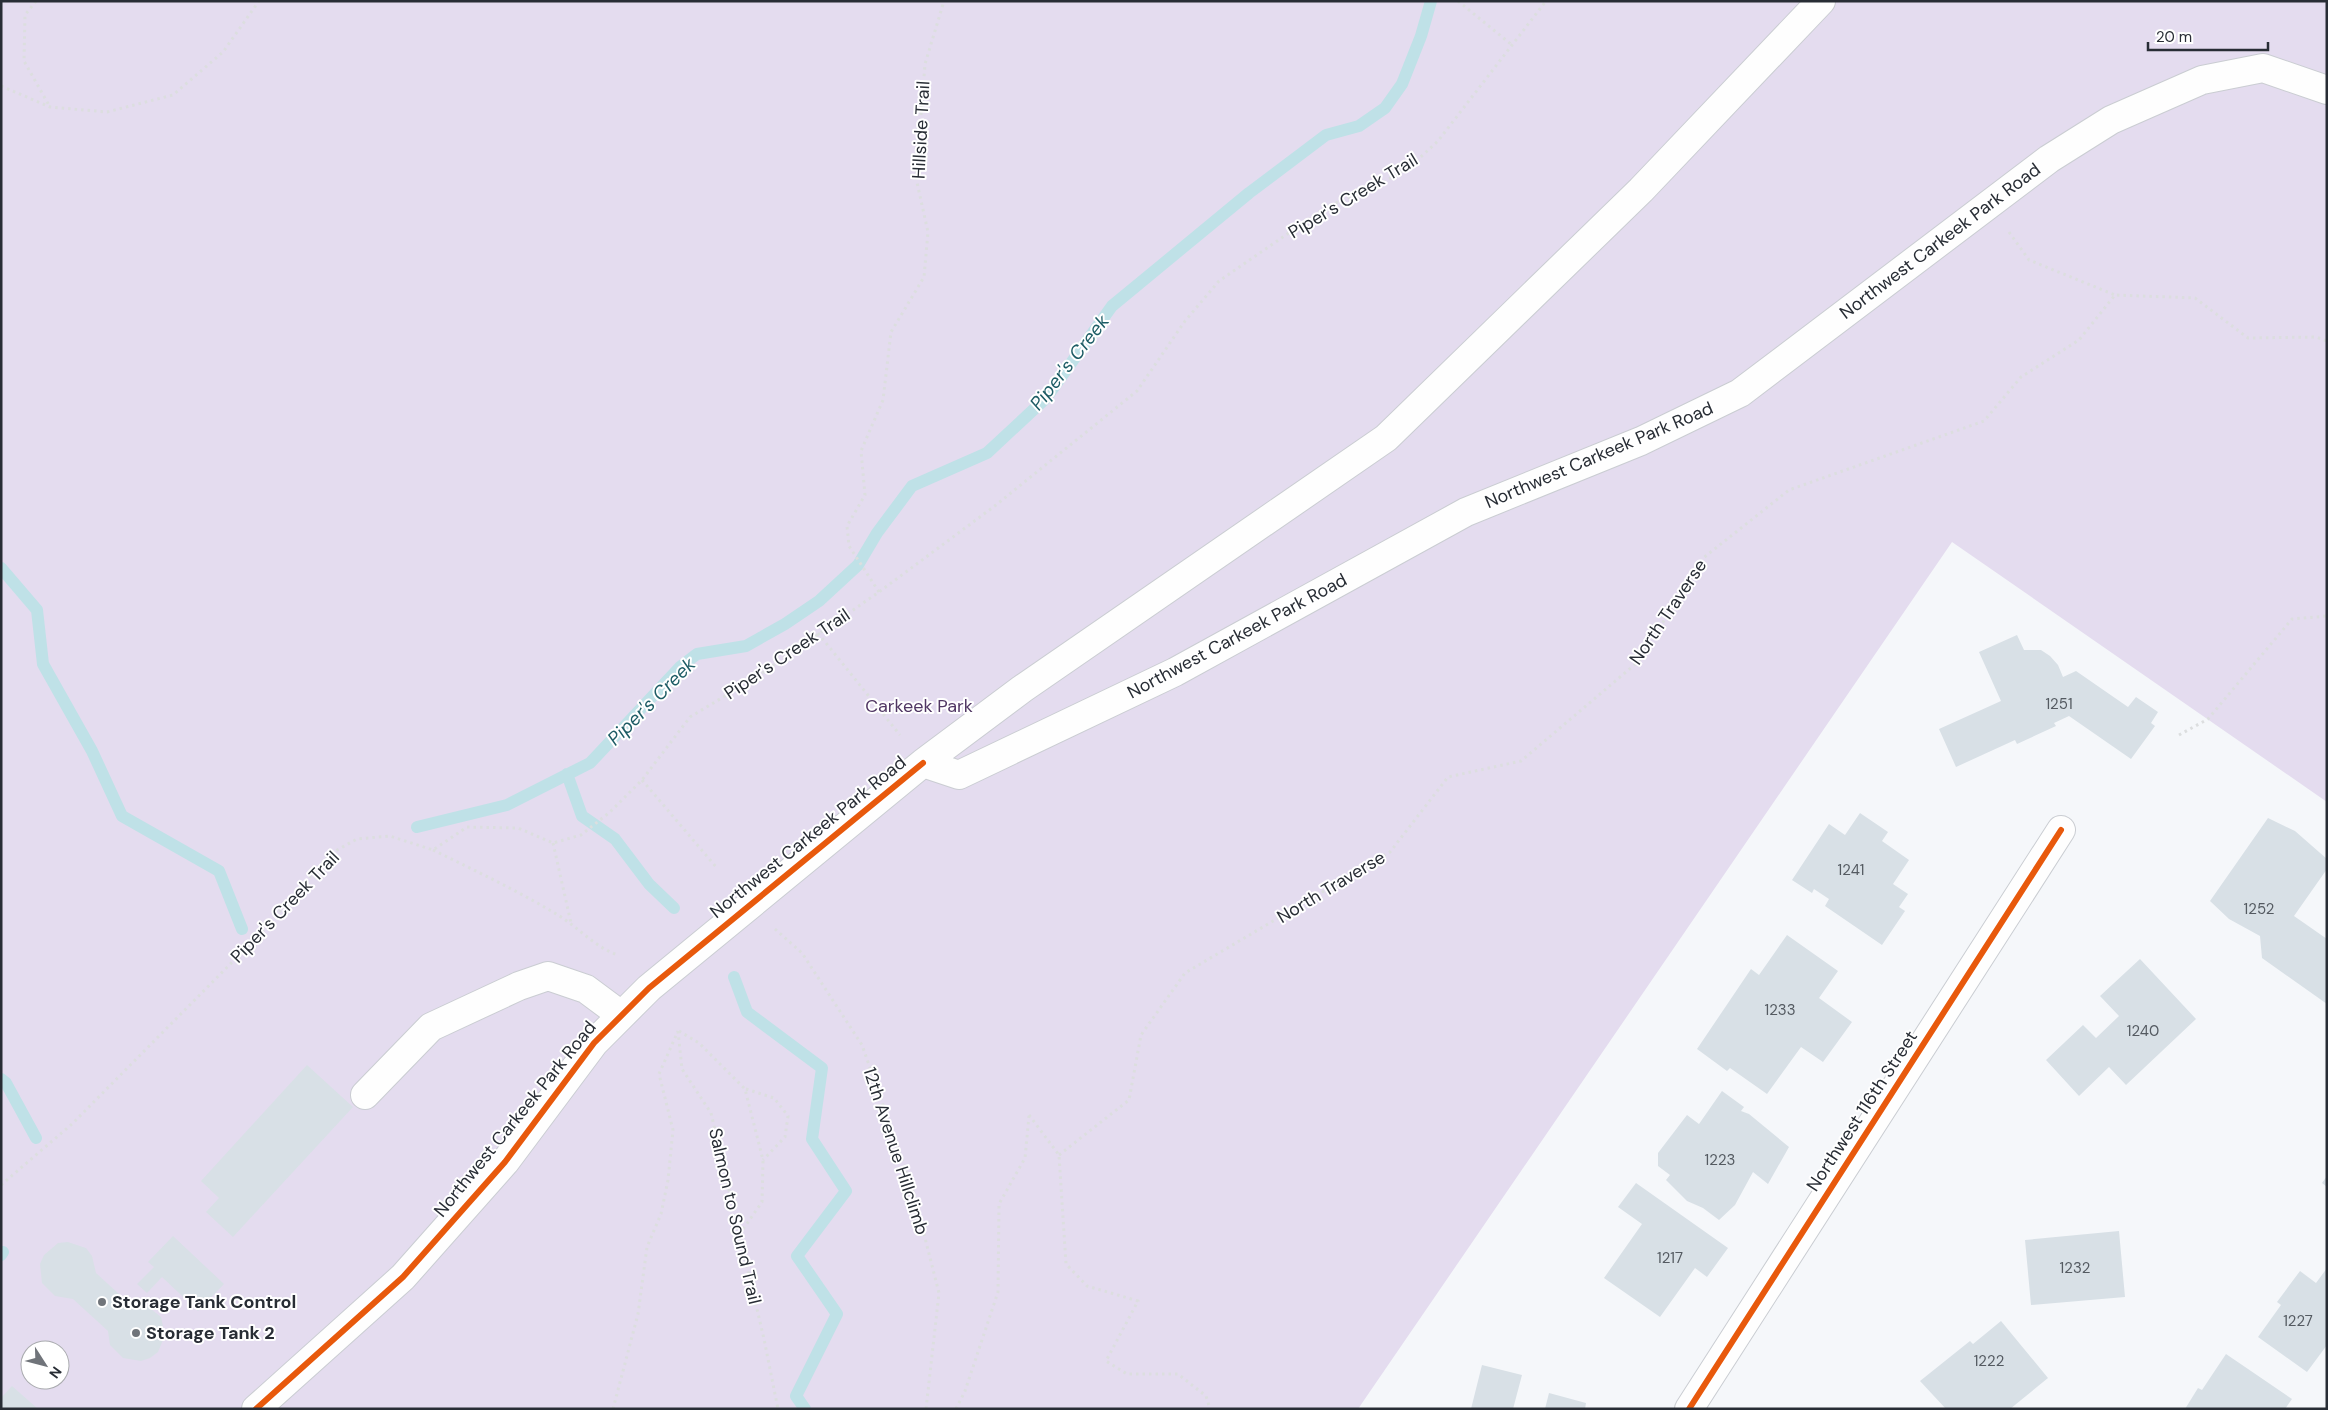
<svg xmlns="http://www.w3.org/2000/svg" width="2328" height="1410" viewBox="0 0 2328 1410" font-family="'DM Sans',sans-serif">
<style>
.green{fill:#e4dcef;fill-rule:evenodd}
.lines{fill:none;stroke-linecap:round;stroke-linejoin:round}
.stream{stroke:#bfe1e7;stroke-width:12}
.building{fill:#d8e0e6}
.minor-casing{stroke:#cacdd2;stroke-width:30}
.path{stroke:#dcdedf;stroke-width:3;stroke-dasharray:2.5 4;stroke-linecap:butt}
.minor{stroke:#fefefe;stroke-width:28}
.cycleway-casing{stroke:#fff;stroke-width:9}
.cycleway{stroke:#e8590c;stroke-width:6}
.poi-dot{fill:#70747a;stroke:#fff;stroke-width:2}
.labels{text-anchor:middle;stroke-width:4;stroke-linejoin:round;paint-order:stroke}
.number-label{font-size:15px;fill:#545a61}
.street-label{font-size:18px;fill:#282d35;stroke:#fff}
.park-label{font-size:18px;fill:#503663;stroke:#fff}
.poi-label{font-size:18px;font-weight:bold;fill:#282d35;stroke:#fff;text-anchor:start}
.water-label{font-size:19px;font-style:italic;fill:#1d5c65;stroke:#fff}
</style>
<rect width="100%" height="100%" fill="#f5f7fa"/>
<path class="green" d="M 1,1 L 2327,1 L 2327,802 L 1952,542 L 1358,1409 L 1,1409 ZM 30,1350 L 60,1350 L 60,1380 L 30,1380 Z"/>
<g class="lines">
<path class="stream" d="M 1,568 L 37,610 L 43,664 L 92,751 L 122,816 L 219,871 L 242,929
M 567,774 L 582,816 L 615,839 L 649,884 L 674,908
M 417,827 L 507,805 L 590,763 L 680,667 L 697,654 L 746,646 L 785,624 L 819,601 L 858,565 L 877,533 L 912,486 L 987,453 L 1046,398 L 1112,306 L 1249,193 L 1326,135 L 1359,126 L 1385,108 L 1402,84 L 1421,36 L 1431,1
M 734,977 L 747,1012 L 822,1068 L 812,1139 L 846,1191 L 797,1256 L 837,1314 L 796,1396 L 805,1409
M 1,1079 L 6,1083 L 36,1138
M 1,1255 L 3,1252"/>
</g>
<path class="building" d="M 2017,635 L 2024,650 L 2041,650 L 2050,656 L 2058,665 L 2063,677 L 2076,671 L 2128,707 L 2136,697 L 2158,712 L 2151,723 L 2155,726 L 2131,759 L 2069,716 L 2054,723 L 2056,726 L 2017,744 L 2015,740 L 1956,767 L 1939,729 L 2001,701 L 1979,652 Z
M 1860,813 L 1888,832 L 1882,841 L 1909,860 L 1893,884 L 1908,894 L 1899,907 L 1905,911 L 1882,945 L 1825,906 L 1829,899 L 1814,889 L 1812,893 L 1792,880 L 1829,824 L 1845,835 Z
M 2268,818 L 2295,831 L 2327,859 L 2327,869 L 2294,916 L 2327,939 L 2327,1004 L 2262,958 L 2260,936 L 2229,919 L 2210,901 Z
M 1787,935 L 1838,971 L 1819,998 L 1852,1022 L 1823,1062 L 1801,1047 L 1767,1094 L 1730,1068 L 1727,1071 L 1697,1049 L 1751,969 L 1759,975 Z
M 2140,959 L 2196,1019 L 2126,1085 L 2109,1067 L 2079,1096 L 2046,1060 L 2083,1025 L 2096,1038 L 2119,1016 L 2100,996 Z
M 307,1065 L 353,1107 L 233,1237 L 206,1212 L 219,1198 L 201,1181 Z
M 1722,1091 L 1744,1107 L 1741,1111 L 1749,1114 L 1789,1147 L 1768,1184 L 1753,1172 L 1735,1205 L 1719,1220 L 1703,1208 L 1687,1201 L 1666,1180 L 1670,1175 L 1658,1166 L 1658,1153 L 1687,1115 L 1699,1124 Z
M 2327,1176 L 2327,1187 L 2322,1183 Z
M 1636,1183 L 1728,1248 L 1707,1277 L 1695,1268 L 1660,1317 L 1604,1278 L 1642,1224 L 1618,1207 Z
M 2119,1231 L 2125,1297 L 2031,1305 L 2025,1240 Z
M 173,1236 L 224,1284 L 198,1311 L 162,1277 L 147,1293 L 137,1284 L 154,1267 L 148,1262 Z
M 68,1242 L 86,1248 L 92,1256 L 96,1273 L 131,1305 L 146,1305 L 161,1317 L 165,1335 L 158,1352 L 150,1358 L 141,1361 L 123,1358 L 110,1345 L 108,1331 L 73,1299 L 55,1296 L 42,1283 L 40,1264 L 44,1255 L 58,1243 Z
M 2327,1268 L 2327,1345 L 2307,1372 L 2258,1337 L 2281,1305 L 2277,1302 L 2300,1271 L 2316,1283 Z
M 2001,1321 L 2048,1378 L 2010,1409 L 1946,1409 L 1920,1381 L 1970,1341 L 1973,1344 Z
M 2226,1354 L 2292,1399 L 2285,1409 L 2185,1409 L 2198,1388 L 2202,1390 Z
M 1482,1365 L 1522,1375 L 1513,1409 L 1471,1409 Z
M 12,1386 L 38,1409 L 1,1409 L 1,1398 Z
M 1549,1393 L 1586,1403 L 1585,1409 L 1545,1409 Z"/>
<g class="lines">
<defs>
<path id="minor" d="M 1821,1 L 1641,190 L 1386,438 L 1022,689 L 923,763 L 959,775 L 1175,672 L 1466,512 L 1641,441 L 1740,393 L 2049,159 L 2111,120 L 2202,80 L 2263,68 L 2327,90
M 365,1095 L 431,1027 L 519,986 L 548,976 L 586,989 L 621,1015
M 256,1409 L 403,1277 L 505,1162 L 594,1043 L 649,988 L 923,763
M 1689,1409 L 2061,830"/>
</defs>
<use href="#minor" class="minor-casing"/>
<path class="path" d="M 36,1 L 25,15 L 24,61 L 50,107
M 1458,1 L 1512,45
M 1,86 L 50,107 L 107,112 L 173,95 L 223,52 L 259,1
M 2009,232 L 2029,260 L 2115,295
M 879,592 L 849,546 L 847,526 L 865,495 L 861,451 L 883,400 L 891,332 L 924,277 L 928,232 L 916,178 L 925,64 L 944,1
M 818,633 L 900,735
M 2179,735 L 2208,719 L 2292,619 L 2327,616
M 642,780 L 717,868
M 553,843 L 571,923
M 433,850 C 476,871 518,891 558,915 C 579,928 596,948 618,955
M 775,929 L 802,953 L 862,1045 L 913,1191 L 939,1293 L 926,1409
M 678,1031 L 682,1069 L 711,1113 L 764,1339 L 778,1409
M 679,1031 L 699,1043 L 745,1089 L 763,1160 L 762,1202 L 739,1235
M 746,1089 L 774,1098 L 788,1116 L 785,1137 L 763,1160
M 1029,1115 L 1059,1155 L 1066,1264 L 1087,1286 L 1138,1301 L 1106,1361 L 1127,1374 L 1178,1374 L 1206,1396 L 1210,1409
M 1059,1155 L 1129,1100 L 1141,1035 L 1185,973 L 1390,852 L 1448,777 L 1521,761 L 1639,661 L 1702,559 L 1789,490 L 1984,421 L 2021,377 L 2079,340 L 2115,295 L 2195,298 L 2248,338 L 2316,337 L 2327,341
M 1,1185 L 72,1124 L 258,936 L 330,854 L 357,839 L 390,836 L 433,850 L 467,827 L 518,828 L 553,843 L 581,835 L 610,812 L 642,780 L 690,717 L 755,678 L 879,592 L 996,505 L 1137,391 L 1185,321 L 1219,281 L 1328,206 L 1379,185 L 1411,166 L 1438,141 L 1546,1
M 613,1409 L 638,1314 L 647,1247 L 661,1214 L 668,1180 L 673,1130 L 659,1074 L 678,1031
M 956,1409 L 965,1391 L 998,1292 L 999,1204 L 1025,1158 L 1029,1116"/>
<use href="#minor" class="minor"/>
<defs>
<path id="cycleway" d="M 256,1409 L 403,1277 L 505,1162 L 594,1043 L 649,988 L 923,763
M 1689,1409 L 2061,830"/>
</defs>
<use href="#cycleway" class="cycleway-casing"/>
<use href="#cycleway" class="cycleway"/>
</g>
<g class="poi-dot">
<circle cx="102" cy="1302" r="5"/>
<circle cx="136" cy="1333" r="5"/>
</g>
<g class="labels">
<g class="number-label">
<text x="2059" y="709">1251</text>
<text x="1851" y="875">1241</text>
<text x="2259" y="914">1252</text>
<text x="1780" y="1015">1233</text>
<text x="2143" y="1036">1240</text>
<text x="1720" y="1165">1223</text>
<text x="1670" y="1263">1217</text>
<text x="2075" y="1273">1232</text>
<text x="2298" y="1326">1227</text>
<text x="1989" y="1366">1222</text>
</g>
<g class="street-label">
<text transform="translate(921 130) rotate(-87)" y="6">Hillside Trail</text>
<text transform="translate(1353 196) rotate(-31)" y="6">Piper's Creek Trail</text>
<text transform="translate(1940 241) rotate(-37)" y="6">Northwest Carkeek Park Road</text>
<text transform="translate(1599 455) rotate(-23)" y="6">Northwest Carkeek Park Road</text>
<text transform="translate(1668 612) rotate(-56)" y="6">North Traverse</text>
<text transform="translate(1237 636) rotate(-28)" y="6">Northwest Carkeek Park Road</text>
<text transform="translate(787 654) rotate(-34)" y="6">Piper's Creek Trail</text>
<text transform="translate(808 837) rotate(-39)" y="6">Northwest Carkeek Park Road</text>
<text transform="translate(1331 887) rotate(-31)" y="6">North Traverse</text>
<text transform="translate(285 907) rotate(-46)" y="6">Piper's Creek Trail</text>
<text transform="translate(1862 1111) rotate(-57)" y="6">Northwest 116th Street</text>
<text transform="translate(515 1119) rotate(-51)" y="6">Northwest Carkeek Park Road</text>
<text transform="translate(896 1151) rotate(72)" y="6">12th Avenue Hillclimb</text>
<text transform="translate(735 1216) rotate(77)" y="6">Salmon to Sound Trail</text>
</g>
<g class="park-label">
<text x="919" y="712">Carkeek Park</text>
</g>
<g class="poi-label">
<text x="112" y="1308">Storage Tank Control</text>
<text x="146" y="1339">Storage Tank 2</text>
</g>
<g class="water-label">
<text transform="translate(1069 362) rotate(-52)" y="7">Piper's Creek</text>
<text transform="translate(651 701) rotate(-45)" y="7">Piper's Creek</text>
</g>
</g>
<rect width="2328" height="1410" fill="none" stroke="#282d35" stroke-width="5"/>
<g transform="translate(45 1365) rotate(126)"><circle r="24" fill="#ffffff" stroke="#a9abae"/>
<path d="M0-4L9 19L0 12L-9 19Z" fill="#70747a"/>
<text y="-8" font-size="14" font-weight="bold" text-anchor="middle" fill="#282d35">N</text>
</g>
<path d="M2148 42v8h120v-8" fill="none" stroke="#282d35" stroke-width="2.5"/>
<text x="2156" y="42" font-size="15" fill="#282d35" stroke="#ffffff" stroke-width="4" paint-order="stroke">20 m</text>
</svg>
